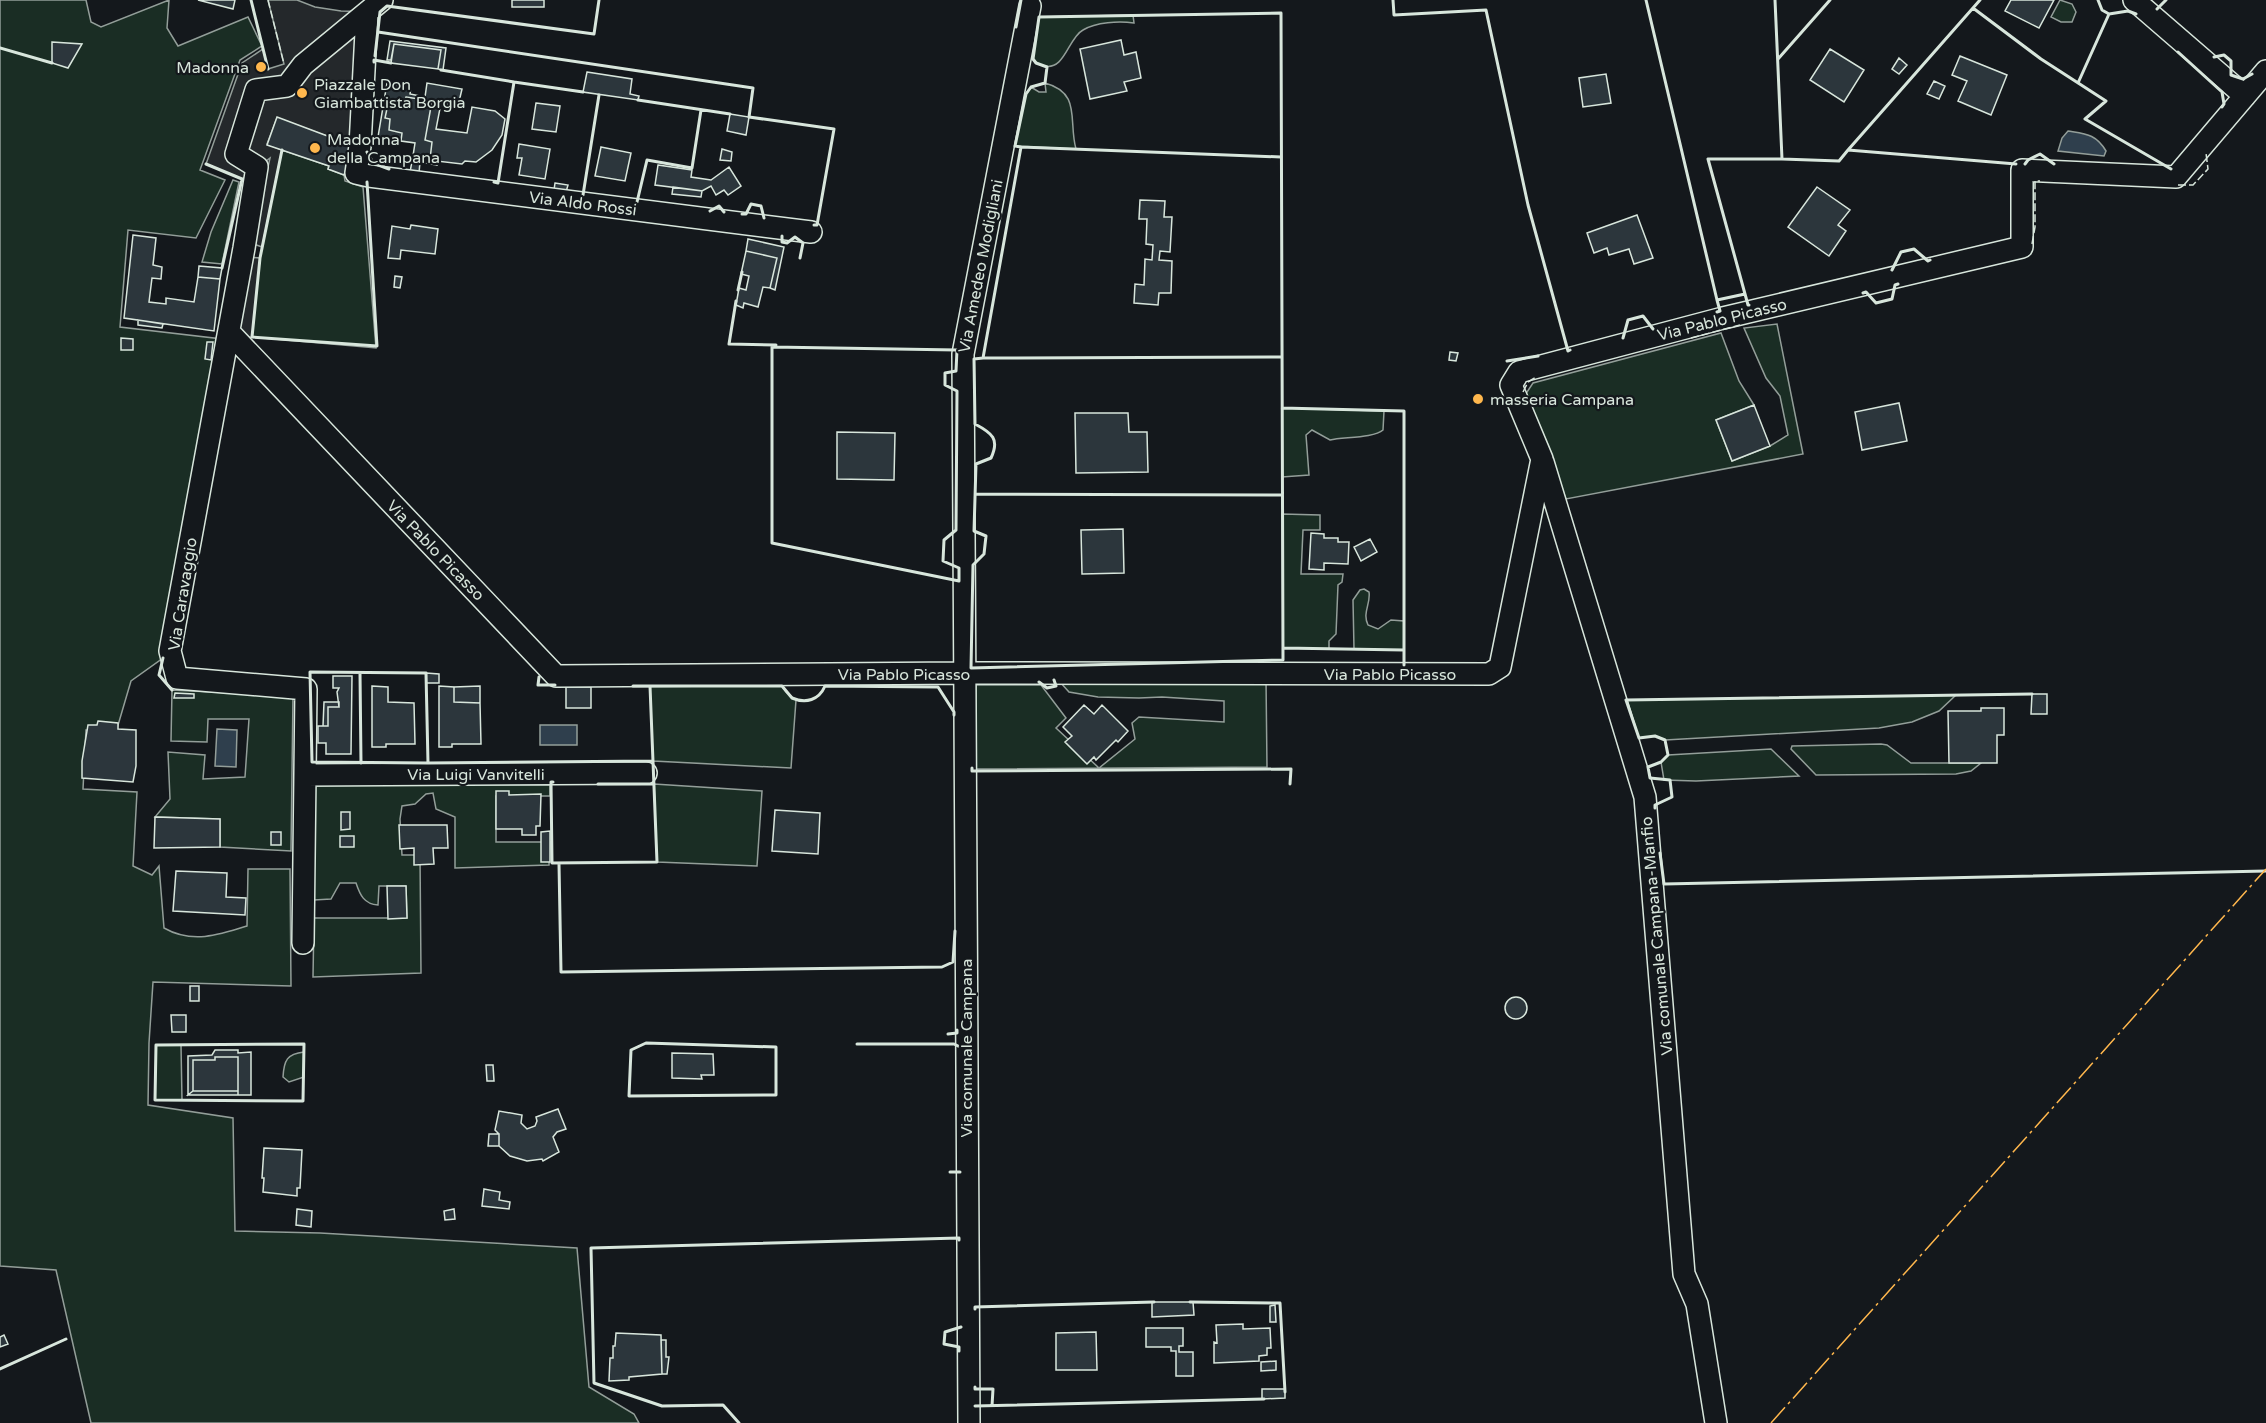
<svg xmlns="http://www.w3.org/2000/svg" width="2266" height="1423" viewBox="0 0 2266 1423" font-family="'Varela Round',sans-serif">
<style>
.green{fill:#1a2d24;stroke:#939e99;stroke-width:1.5}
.parking{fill:#24282b;stroke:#939e99;stroke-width:1.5}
.water{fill:#2f3f4d;stroke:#939e99;stroke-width:1.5}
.building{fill:#2c363c;stroke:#d8e6dc;stroke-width:1.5}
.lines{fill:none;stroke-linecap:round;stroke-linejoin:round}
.minor-casing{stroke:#d8e6dc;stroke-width:24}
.minor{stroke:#14181c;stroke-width:21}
.fence{stroke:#d8e6dc;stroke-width:1.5;stroke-dasharray:8 3;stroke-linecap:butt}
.wall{stroke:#d8e6dc;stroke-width:3}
.power{stroke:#ffb74d;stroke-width:1.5;stroke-dasharray:21 4.5 3 4.5;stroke-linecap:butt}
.poi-dot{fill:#ffb74d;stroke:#14181c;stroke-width:2}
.labels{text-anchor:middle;stroke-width:4.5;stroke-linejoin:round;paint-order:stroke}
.poi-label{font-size:16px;fill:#d8e6dc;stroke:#14181c;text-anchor:start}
.street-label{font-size:16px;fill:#d8e6dc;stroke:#14181c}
</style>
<rect width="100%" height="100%" fill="#14181c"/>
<path class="green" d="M 0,0 L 86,0 L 91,22 L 101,27 L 169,0 L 167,28 L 178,46 L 248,17 L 262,46 L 240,60 L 200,170 L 225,180 L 196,238 L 128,230 L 120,327 L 222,339 L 163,658 L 131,681 L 116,732 L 86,730 L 83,789 L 137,792 L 133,866 L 152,875 L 159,866 L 164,928 C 192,944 219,935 247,926 L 248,869 L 290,869 L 291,986 L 153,982 L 149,1043 L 148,1105 L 233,1118 L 235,1231 L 320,1233 L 577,1248 L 589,1387 L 634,1414 L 639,1423 L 91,1423 L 56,1270 L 0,1266 Z
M 2060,0 L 2072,4 L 2076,12 L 2072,22 L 2061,22 L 2051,17 Z
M 1133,15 L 1134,23 C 1119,21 1096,22 1083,30 C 1068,38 1065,71 1044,66 C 1038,64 1036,63 1033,58 L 1039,17 Z
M 1045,83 C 1082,93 1068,121 1076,149 L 1015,146 L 1026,94 L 1031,87 L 1039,92 L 1046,92 Z
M 282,150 L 329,166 L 328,169 L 344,175 L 345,181 L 363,187 L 376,348 L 252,337 L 260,258 Z
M 233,180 L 239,182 L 222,264 L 202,262 L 211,232 Z
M 1777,324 L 1803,454 L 1566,499 L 1525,395 L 1533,383 L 1721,333 L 1739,381 L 1754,405 L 1716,420 L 1732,461 L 1770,446 L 1788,435 L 1780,396 L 1766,378 L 1744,328 Z
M 1282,408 L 1384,411 L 1383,430 C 1374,438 1344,437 1330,440 L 1312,430 L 1306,435 L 1309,475 L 1282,477 Z
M 1282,514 L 1320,515 L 1320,530 L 1303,530 L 1301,574 L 1343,574 L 1342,582 L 1338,585 L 1336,634 L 1329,641 L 1329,649 L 1283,648 Z
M 1364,589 L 1369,592 C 1371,603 1362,613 1368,625 L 1378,629 L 1391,620 L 1404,621 L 1404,650 L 1354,649 L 1353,600 L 1360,590 Z
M 1266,679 L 1267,767 L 975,769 L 976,685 L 1041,685 L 1066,718 L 1056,728 L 1099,768 L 1135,739 L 1132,723 L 1139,717 L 1224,722 L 1224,701 L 1162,697 L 1139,698 L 1098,697 L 1069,692 L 1060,682 Z
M 650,686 L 782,686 L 786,692 L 796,700 L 791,768 L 653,761 Z
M 172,690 L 293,696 L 291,851 L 220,847 L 220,819 L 155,817 L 170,799 L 168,752 L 205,755 L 203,779 L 245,777 L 249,719 L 208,719 L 207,742 L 171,741 Z
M 1956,695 L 1939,711 L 1912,722 L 1879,728 L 1665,740 L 1655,736 L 1639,738 L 1626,700 Z
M 1881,744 L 1887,745 L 1911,763 L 1981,763 L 1971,771 L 1956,774 L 1816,775 L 1791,749 L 1792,746 Z
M 1771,749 L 1799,776 L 1696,781 L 1664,780 L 1661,762 L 1668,755 Z
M 314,783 L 550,785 L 550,796 L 496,796 L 496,842 L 550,842 L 549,865 L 455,868 L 455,817 L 436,809 L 433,793 L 426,794 L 415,804 L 402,806 L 400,819 L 402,855 L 420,855 L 421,973 L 313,977 L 314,918 L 407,918 L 406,886 L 379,886 L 378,905 C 364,904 360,895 356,883 L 340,883 L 331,899 L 314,900 Z
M 654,784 L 762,791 L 757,866 L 657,862 Z
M 156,1045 L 181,1045 L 182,1100 L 155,1100 Z
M 304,1052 L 304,1077 L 289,1082 L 283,1077 C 284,1060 287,1054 304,1052 Z"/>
<path class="parking" d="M 268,0 L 297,0 L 315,7 L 341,11 L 380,12 L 374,60 L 354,146 L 277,118 L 267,144 L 282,150 L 262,247 L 251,243 L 270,158 L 242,179 L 206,164 L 242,63 L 263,49 L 268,69 L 284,64 Z
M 248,257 L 260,258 L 252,337 L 245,338 L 239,335 L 237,320 Z"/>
<path class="water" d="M 2068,131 C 2086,134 2096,134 2106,151 L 2104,156 L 2058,151 L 2062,138 Z
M 540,725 L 577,725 L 577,745 L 540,745 Z
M 217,729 L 237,730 L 236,767 L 215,766 Z"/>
<path class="building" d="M 198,0 L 235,0 L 233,9 Z
M 512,0 L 544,0 L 544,7 L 512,7 Z
M 2011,0 L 2054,0 L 2039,28 L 2005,11 Z
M 1121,40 L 1124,55 L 1136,52 L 1141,78 L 1124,82 L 1127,91 L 1090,99 L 1080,49 Z
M 390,41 L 446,48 L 443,70 L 438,69 L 441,50 L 394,44 L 391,60 L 387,60 Z
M 52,42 L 82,44 L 68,68 L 52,63 Z
M 394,44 L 441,50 L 438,69 L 391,63 Z
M 1830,49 L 1864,70 L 1844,102 L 1810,80 Z
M 1960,56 L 2007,75 L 1991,115 L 1958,101 L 1967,81 L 1952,75 Z
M 1899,58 L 1907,65 L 1899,74 L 1892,69 Z
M 587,72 L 632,79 L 630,94 L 639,96 L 638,100 L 583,92 Z
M 1606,74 L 1611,103 L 1583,107 L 1579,78 Z
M 1934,81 L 1945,86 L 1939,99 L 1927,94 Z
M 387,83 L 411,87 L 410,94 L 425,97 L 427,83 L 462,89 L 458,106 L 441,103 L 436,129 L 467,133 L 472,107 L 495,111 L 505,119 L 502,135 L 492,150 L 476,162 L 465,161 L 462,164 L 437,161 L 437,165 L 420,162 L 419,173 L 410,172 L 413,156 L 430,159 L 432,142 L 425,140 L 432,101 L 406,97 L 404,107 L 388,104 L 385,118 L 390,119 L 389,130 L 402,133 L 401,141 L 378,137 Z
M 406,97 L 432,101 L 425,140 L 432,142 L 430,159 L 413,156 L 415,143 L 401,141 L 402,133 L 389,130 L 390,119 L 385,118 L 388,104 L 404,107 Z
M 536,103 L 560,106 L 556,132 L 532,129 Z
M 730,114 L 749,117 L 746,135 L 727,131 Z
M 277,117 L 354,146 L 344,175 L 328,169 L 329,166 L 267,145 Z
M 519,144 L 550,149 L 545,179 L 519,175 L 522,158 L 517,158 Z
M 601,147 L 631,153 L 625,181 L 595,176 Z
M 722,149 L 732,152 L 731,161 L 720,160 Z
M 658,165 L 692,170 L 691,177 L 711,180 L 729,167 L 741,186 L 728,195 L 724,190 L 716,195 L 711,186 L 702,191 L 655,185 Z
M 555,183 L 568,185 L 566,192 L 554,190 Z
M 673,187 L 702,191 L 701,197 L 672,194 Z
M 1817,187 L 1850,210 L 1838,225 L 1846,231 L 1829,256 L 1788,227 Z
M 1140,200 L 1165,201 L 1164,217 L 1172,217 L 1170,252 L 1160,251 L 1159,260 L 1172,261 L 1171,293 L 1159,293 L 1158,305 L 1134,303 L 1135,284 L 1144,285 L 1145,259 L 1152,260 L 1153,245 L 1146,244 L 1147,219 L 1139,219 Z
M 1637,215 L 1653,258 L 1634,264 L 1629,249 L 1609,255 L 1607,248 L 1594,253 L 1587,233 Z
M 411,225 L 438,229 L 435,254 L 401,250 L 400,259 L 388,258 L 392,226 L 410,229 Z
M 133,235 L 156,238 L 153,265 L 162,267 L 161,279 L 152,278 L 149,302 L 166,304 L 166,298 L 194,302 L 198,277 L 220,279 L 214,331 L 124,318 Z
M 748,239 L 784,247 L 775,290 L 770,288 L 777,258 L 746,251 Z
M 746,251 L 777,258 L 770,288 L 763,287 L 758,307 L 744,303 L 743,308 L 736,305 L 739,288 L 746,290 L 749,276 L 741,274 Z
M 199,266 L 222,268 L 220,279 L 198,277 Z
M 395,276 L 402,277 L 400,288 L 394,287 Z
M 138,320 L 163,324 L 162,328 L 138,325 Z
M 121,338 L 133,339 L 133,350 L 121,350 Z
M 207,342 L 213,342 L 211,360 L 205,359 Z
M 1450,352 L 1458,353 L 1456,361 L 1449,360 Z
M 1899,403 L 1907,441 L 1862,450 L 1855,412 Z
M 1754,405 L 1770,446 L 1732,461 L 1716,420 Z
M 1075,413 L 1128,413 L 1129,432 L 1147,432 L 1148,472 L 1076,473 Z
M 837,432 L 895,433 L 894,480 L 837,479 Z
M 1123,529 L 1124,573 L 1082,574 L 1081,530 Z
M 1311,533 L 1324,534 L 1324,538 L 1338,538 L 1338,542 L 1349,542 L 1348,564 L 1324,563 L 1324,570 L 1309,569 Z
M 1370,539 L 1377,552 L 1361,561 L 1354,547 Z
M 426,673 L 439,674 L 439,683 L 426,683 Z
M 333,676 L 352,676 L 351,754 L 326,754 L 326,743 L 318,743 L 318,726 L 328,726 L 328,707 L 339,707 L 337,692 L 339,688 L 333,688 Z
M 372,686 L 388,687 L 388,702 L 414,703 L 415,744 L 386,744 L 386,747 L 372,747 Z
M 439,686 L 454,687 L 454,702 L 480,703 L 481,744 L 452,744 L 452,747 L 439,747 Z
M 480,686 L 480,703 L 454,702 L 454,687 Z
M 566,687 L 591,687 L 591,708 L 566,708 Z
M 175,693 L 194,694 L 194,698 L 174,698 Z
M 2032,694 L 2047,694 L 2047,714 L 2031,714 Z
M 324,702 L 339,702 L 339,707 L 328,707 L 328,726 L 323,726 Z
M 1084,705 L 1094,714 L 1102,705 L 1128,731 L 1118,742 L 1116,740 L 1096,760 L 1094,757 L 1087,764 L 1065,742 L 1072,736 L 1063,727 Z
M 1981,708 L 2004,708 L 2004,735 L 1997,735 L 1997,763 L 1949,763 L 1948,711 L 1981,711 Z
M 98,721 L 118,723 L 118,729 L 136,730 L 136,766 L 133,782 L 82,778 L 82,761 L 88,725 L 97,725 Z
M 496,791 L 509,791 L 509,795 L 541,794 L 540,826 L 536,826 L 536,835 L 522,835 L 522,829 L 496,829 Z
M 775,810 L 820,813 L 818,854 L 772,851 Z
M 341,812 L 350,812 L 350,829 L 341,830 Z
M 155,817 L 220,819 L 220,847 L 154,848 Z
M 399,825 L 447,825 L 448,848 L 433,848 L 434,864 L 414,865 L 414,848 L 400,849 Z
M 550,831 L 550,862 L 541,862 L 541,832 Z
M 271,832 L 281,832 L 281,845 L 271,845 Z
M 340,836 L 354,836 L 354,847 L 340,847 Z
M 176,871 L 227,873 L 226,897 L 246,898 L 245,915 L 173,911 Z
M 387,886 L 406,886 L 407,918 L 388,919 Z
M 190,986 L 199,986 L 199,1001 L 190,1001 Z
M1505 1008a11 11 0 1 1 22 0a11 11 0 1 1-22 0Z
M 171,1015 L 186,1015 L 186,1032 L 172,1032 Z
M 215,1050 L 238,1050 L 238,1053 L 251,1052 L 251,1095 L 238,1095 L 238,1057 L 215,1057 L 215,1060 L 193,1060 L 193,1091 L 188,1095 L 188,1056 L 212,1055 Z
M 672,1053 L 713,1054 L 714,1075 L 701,1075 L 702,1079 L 672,1078 Z
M 215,1057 L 238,1057 L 238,1091 L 193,1091 L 193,1060 L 215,1060 Z
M 486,1065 L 493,1065 L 494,1081 L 487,1081 Z
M 193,1091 L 238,1091 L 238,1095 L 188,1095 Z
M 558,1109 L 566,1129 L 557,1132 L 553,1137 L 559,1152 L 543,1161 L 542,1159 L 527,1161 L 510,1156 L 499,1146 L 499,1134 L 495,1130 L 499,1111 L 522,1115 L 521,1123 L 527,1129 L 535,1126 L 537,1121 L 536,1117 Z
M 489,1134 L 499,1134 L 499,1146 L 488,1146 Z
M 264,1148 L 302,1150 L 300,1188 L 297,1188 L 297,1196 L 263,1192 L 264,1178 L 262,1178 Z
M 484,1189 L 500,1192 L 499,1200 L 510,1202 L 509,1209 L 482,1206 Z
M 297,1209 L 312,1211 L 311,1227 L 296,1225 Z
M 454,1209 L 455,1219 L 445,1220 L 444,1211 Z
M 1152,1302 L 1193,1302 L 1194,1315 L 1152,1317 Z
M 1275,1305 L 1276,1322 L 1270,1322 L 1270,1306 Z
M 1243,1324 L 1243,1329 L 1270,1328 L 1271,1348 L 1267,1348 L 1267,1355 L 1259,1356 L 1259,1361 L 1214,1363 L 1214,1342 L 1217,1343 L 1216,1325 Z
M 1146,1328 L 1183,1328 L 1183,1346 L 1179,1346 L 1179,1352 L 1193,1352 L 1193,1376 L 1176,1376 L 1176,1351 L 1171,1351 L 1171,1347 L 1146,1347 Z
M 1096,1332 L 1097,1370 L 1056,1370 L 1056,1333 Z
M 616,1333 L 661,1335 L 662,1374 L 629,1377 L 629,1380 L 609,1381 L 610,1358 L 613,1358 L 613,1346 L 615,1346 Z
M 4,1335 L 8,1344 L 0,1347 L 0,1337 Z
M 661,1340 L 666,1340 L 666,1357 L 669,1357 L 667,1374 L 662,1374 Z
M 1276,1361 L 1276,1370 L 1261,1371 L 1261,1362 Z
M 1262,1389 L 1285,1389 L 1285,1398 L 1262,1399 Z"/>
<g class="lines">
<defs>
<path id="minor" d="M 2134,0 L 2245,96
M 367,13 L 360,146 L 356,173 L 369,176 L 811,232
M 229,332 L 556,676 L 963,673 L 1489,674 L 1500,667 L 1542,459 L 1511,385 L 1519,372 L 1723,318 L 2022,247 L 2022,170 L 2176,177 L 2266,71
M 1543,462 L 1645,797 L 1684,1274 L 1697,1304 L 1716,1423
M 305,775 L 646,773
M 303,943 L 306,689 L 177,678 L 170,651 L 244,248 L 257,167 L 236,154 L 256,90 L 287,86 L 303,65 L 382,0
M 969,1423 L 963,354 L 1030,6"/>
</defs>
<use href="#minor" class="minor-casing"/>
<use href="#minor" class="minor"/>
<path class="fence" d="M 268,0 L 284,64
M 2178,185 L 2193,185 L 2208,169 L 2206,153
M 2032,244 L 2035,227 L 2035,181 L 2040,181
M 1691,338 L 1740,325
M 1523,392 L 1528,382 L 1536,377"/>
<path class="wall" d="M 251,0 L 268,69
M 1393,0 L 1394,15 L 1486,10 L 1528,205 L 1568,351 L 1570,350
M 1646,0 L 1717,300
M 1973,8 L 2041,59 L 2106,101 L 2085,119 L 2171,169
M 2157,9 L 2166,0
M 1281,13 L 1283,660 L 971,668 L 973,565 L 984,554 L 986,536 L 974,531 L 976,464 L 991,458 C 1000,439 992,433 975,424 L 974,359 L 983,358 L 1021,147 L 1015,146 L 1026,94 L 1031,87 L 1045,83 L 1047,67 L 1036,63 L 1033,59 L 1039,17 Z
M 2109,14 L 2128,11 L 2136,14
M 1016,27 L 1021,0
M 378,32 L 753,88 L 749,117 L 834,129 L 817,225 L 814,225
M 0,48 L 52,63
M 2178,52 L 2222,92 L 2224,104 L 2222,107
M 375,56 L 380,12 L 387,6 L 594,34 L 599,0
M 2214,57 L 2224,55 L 2231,61 L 2231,75 L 2243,79 L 2252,74
M 1778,59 L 1830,0
M 374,62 L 374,60 L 391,63
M 441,70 L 514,82 L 498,183 L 494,182
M 514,82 L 583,92
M 2078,83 L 2109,14 L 2102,10 L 2098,0
M 638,100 L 730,114
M 1021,147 L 1281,157
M 282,150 L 260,258 L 252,337 L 377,346 L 367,182
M 1848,150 L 1980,0
M 367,152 L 373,163 L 389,169
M 1782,159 L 1839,161 L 1848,150 L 2016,164
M 206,164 L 242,179 L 222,268
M 2025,164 L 2028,160 L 2040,154 L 2054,164
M 583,195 L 599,95
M 637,202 L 647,160 L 692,168 L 701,110
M 710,211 L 719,206 L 724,212
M 742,214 L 746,214 L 751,204 L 761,206 L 764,218
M 782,236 L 782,242 L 787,243 L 795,237 L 803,243 L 800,258
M 1892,270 L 1901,252 L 1914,249 L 1928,261 L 1930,260
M 738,290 L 742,272
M 1863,293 L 1866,292 L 1876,303 L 1892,299 L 1895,285 L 1898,284
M 1745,294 L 1708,159 L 1782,159 L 1775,0
M 736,301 L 729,344 L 776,345
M 1717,312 L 1720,311 L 1717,300 L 1745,294 L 1748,305 L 1749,305
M 1623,338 L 1628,320 L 1643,316 L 1653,329
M 772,347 L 957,350 L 956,371 L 945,373 L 945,385 L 957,391 L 956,530 L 944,540 L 943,561 L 959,568 L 959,581 L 772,543 Z
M 983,358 L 1282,357
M 1507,361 L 1538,356
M 1282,408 L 1404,411 L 1404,665
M 975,494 L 1282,495
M 1283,648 L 1404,650
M 163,658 L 159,675 L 172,690
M 310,672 L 426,673 L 428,763 L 312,762 Z
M 360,673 L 361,763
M 539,677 L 538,685 L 555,685
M 1039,682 L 1047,688 L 1056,686 L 1054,680
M 633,686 L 782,686 L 792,698 C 806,704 819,700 825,686 L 938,687 L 954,712 L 954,715
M 428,763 L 653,761
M 972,768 L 972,771 L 1291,769 L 1290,784
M 553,782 L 551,782 L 552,863 L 657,862 L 650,686
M 598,784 L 654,784
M 1655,808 L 1655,805 L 1672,797 L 1670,780 L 1650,778 L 1648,767 L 1661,762 L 1668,755 L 1665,740 L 1655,736 L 1639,738 L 1626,700 L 2032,694
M 1660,853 L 1664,884 L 2266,871
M 559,864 L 561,972 L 942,967 L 953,962 L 955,931
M 948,1034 L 957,1033 L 957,1030
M 646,1043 L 776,1047 L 776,1095 L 629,1096 L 631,1050 Z
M 304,1044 L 303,1101 L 155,1100 L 156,1045 Z
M 857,1044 L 954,1044 L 958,1046
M 950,1172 L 960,1172
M 1190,1302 L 1280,1303 L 1285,1392
M 975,1309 L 975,1307 L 1154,1302
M 959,1351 L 959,1347 L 944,1344 L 945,1332 L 961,1327
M 0,1369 L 66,1339
M 975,1387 L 975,1389 L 993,1389 L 992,1406
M 975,1406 L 1264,1399
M 739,1423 L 723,1405 L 662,1406 L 594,1383 L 591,1248 L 959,1238 L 959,1240"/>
<path class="power" d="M 1771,1423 L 2266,869"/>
</g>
<g class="poi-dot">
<circle cx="261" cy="67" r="6"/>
<circle cx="302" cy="93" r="6"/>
<circle cx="315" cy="148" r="6"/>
<circle cx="1478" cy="399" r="6"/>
</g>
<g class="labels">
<g class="poi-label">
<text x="249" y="73" text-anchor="end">Madonna</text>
<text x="314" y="90">Piazzale Don<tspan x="314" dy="18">Giambattista Borgia</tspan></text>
<text x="327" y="145">Madonna<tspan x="327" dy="18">della Campana</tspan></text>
<text x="1490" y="405">masseria Campana</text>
</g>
<g class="street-label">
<text transform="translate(583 203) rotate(7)" y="6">Via Aldo Rossi</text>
<text transform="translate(980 266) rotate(-79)" y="6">Via Amedeo Modigliani</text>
<text transform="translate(1722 319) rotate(-14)" y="6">Via Pablo Picasso</text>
<text transform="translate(436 550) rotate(46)" y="6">Via Pablo Picasso</text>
<text transform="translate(182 594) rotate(-81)" y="6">Via Caravaggio</text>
<text x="904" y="680">Via Pablo Picasso</text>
<text x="1390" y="680">Via Pablo Picasso</text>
<text x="476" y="780">Via Luigi Vanvitelli</text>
<text transform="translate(1656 936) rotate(-95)" y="6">Via comunale Campana-Manfio</text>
<text transform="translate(966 1048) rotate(-90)" y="6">Via comunale Campana</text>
</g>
</g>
</svg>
